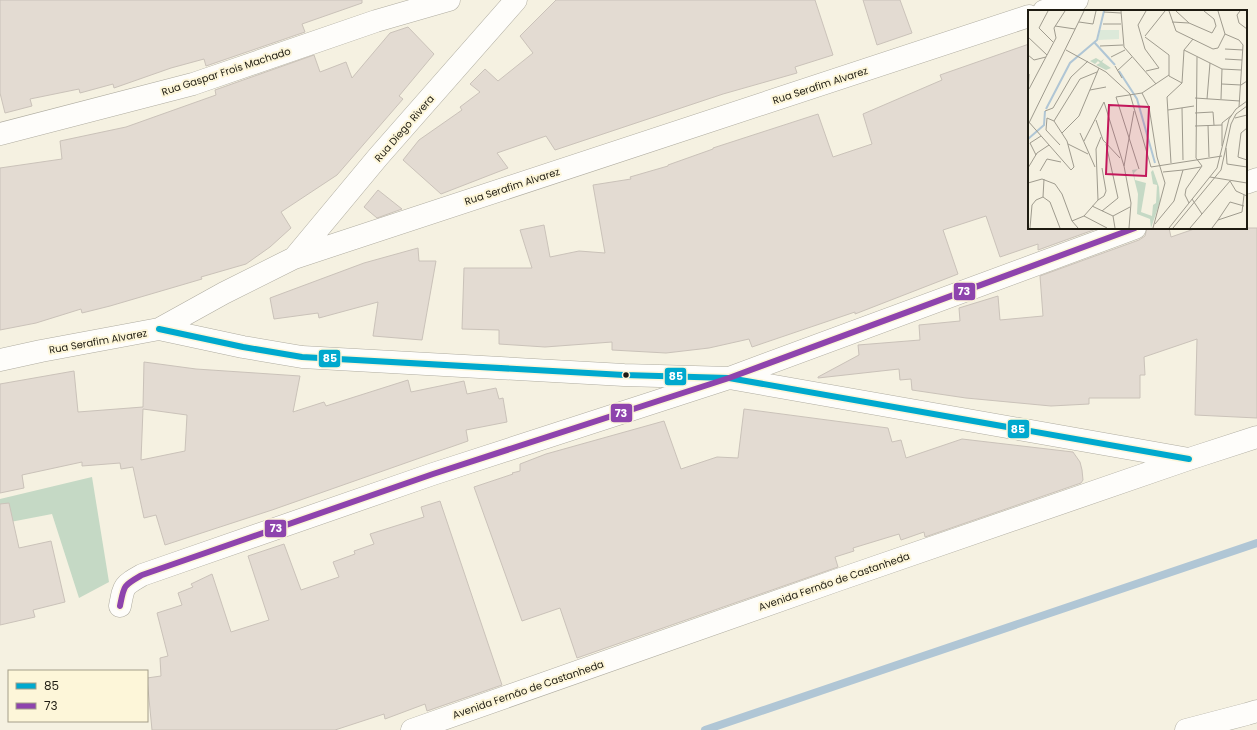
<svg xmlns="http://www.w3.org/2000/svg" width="1257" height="730" viewBox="0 0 1257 730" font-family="Poppins,sans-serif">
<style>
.forest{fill:#c5d9c5}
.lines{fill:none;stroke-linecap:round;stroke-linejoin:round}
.stream{stroke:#b0c6d5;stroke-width:8}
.building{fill:#e3dbd2;stroke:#cac2b9;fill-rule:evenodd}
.minor-casing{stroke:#afaca0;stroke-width:23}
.minor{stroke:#fefdfa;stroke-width:22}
.bus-1-casing{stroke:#fdf6d9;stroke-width:9}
.bus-2-casing{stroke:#fdf6d9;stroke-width:9}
.bus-1{stroke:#00a9ce;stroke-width:6}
.bus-2{stroke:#8e44ad;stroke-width:6}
.bus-dot{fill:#1e1b11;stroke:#fdf6d9;stroke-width:1.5}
.labels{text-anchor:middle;stroke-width:4;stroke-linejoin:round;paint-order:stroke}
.street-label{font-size:10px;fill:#1e1b11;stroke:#fdf6d9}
.inset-river{fill:none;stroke:#b0c6d5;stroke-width:2}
.inset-road{fill:none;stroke:#9f9b8e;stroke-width:1}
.view{fill:#c2185b;fill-opacity:0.15;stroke:#c2185b;stroke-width:2}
.inset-edge{fill:none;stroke:#1e1b11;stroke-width:2}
.line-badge{stroke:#fdf6d9;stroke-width:1.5}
.badge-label{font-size:11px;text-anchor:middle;font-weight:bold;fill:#fff}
</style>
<rect width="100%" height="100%" fill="#f5f1e1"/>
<path class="forest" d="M 92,477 L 109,582 L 79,598 L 52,514 L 0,524 L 0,499 Z"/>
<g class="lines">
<path class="stream" d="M 705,730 L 1257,543"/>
</g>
<path class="building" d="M 0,0 L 362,0 L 362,3 L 302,24 L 305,32 L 206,66 L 204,59 L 171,68 L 114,88 L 113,84 L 80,93 L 79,89 L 30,99 L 32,106 L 5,113 L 0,93 Z
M 556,0 L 815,0 L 833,55 L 795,67 L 797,73 L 723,94 L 555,150 L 546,136 L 497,153 L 508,168 L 441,194 L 403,160 L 419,140 L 462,110 L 460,107 L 480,92 L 470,84 L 485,69 L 498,81 L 533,53 L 520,36 Z
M 863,0 L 900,0 L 912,33 L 877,45 Z
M 408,27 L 434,54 L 399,96 L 403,99 L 337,175 L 281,212 L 291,228 L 270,247 L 246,264 L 201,277 L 202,279 L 110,306 L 82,313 L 81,309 L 36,323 L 0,330 L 0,168 L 62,159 L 60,141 L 126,127 L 216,95 L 215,90 L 314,55 L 320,72 L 346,62 L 352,78 L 390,33 Z
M 1029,44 L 1029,228 L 1099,228 L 1038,250 L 1038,244 L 1000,257 L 986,216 L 943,230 L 958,274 L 855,314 L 855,312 L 752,347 L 749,339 L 709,348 L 666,353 L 612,350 L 612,342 L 545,347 L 499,344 L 499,330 L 462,329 L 464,268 L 532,268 L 520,230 L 544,225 L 550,257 L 579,251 L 605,253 L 593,185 L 631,179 L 630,177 L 668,166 L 668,165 L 713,149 L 713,148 L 818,114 L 833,157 L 872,144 L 863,114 L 942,80 L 940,75 Z
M 378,190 L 402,209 L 377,218 L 364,207 Z
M 1147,228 L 1169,228 L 1171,237 L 1197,228 L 1257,228 L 1257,418 L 1195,415 L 1197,339 L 1144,357 L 1145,375 L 1140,375 L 1140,398 L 1089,398 L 1089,404 L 1051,406 L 966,398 L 912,390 L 911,379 L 900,380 L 899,369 L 818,378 L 818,377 L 859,355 L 858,345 L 920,340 L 919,325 L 960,321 L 959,308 L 998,296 L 1000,320 L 1043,316 L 1040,276 L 1139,240 L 1145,236 Z
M 418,248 L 419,261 L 436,261 L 422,340 L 373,336 L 378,302 L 319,318 L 318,313 L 274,319 L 270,298 L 364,263 Z
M 144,362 L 196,369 L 300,376 L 293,412 L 324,402 L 326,406 L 408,380 L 411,392 L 464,381 L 467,394 L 496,388 L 499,399 L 503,398 L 507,422 L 466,430 L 468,441 L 272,510 L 165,545 L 156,515 L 144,518 L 133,467 L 121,469 L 120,463 L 82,466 L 82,462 L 22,475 L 24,488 L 0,493 L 0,384 L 74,371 L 78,412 L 143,407 ZM 143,409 L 187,415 L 185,451 L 141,460 Z
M 744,409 L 888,428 L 892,442 L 901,440 L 906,458 L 962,439 L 1073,452 L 1080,462 L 1082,470 L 1083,480 L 1081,483 L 925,537 L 924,532 L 901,540 L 899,534 L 853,548 L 854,551 L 835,557 L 838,567 L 577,658 L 560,608 L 522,621 L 474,487 L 513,474 L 512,473 L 520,471 L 520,464 L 546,454 L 664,421 L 681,469 L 717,457 L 738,458 Z
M 440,501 L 502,685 L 427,711 L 425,704 L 385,719 L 384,714 L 335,730 L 152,730 L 147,678 L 161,676 L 160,658 L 168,656 L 157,613 L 182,605 L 178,593 L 193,587 L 191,584 L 212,574 L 231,632 L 269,620 L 248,556 L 284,544 L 301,590 L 339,577 L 333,562 L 355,554 L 354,551 L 374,544 L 370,534 L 424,517 L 421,507 Z
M 9,503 L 19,548 L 51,541 L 65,602 L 33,610 L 35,617 L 0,625 L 0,504 Z"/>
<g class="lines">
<defs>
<path id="minor" d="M 1044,11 L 1077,0
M 0,134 L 193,84 L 376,21 L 449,0
M 1246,183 L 1257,179
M 294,258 L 378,157 L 516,0
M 159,329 L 243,347 L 302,357 L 624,375 L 729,378 L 1189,459
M 0,360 L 41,351 L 159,329 L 224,293 L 294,258 L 1029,16
M 120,606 C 124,585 123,586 142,575 L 433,474 L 729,378 L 1135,228
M 412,730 L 835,581 L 1189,459 L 1257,437
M 1186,730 L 1247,714 L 1257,711"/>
</defs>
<use href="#minor" class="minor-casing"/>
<use href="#minor" class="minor"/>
<defs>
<path id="bus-1" d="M 159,329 L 243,347 L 302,357 L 624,375 L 729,378 L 1189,459"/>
<path id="bus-2" d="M 120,606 C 124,585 123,586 142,575 L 433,474 L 729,378 L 1135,228"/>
</defs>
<use href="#bus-1" class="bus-1-casing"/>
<use href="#bus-2" class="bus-2-casing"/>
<use href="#bus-1" class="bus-1"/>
<use href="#bus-2" class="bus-2"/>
</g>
<circle class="bus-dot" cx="626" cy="375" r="3.5"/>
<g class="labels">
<g class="street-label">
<text transform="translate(226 71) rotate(-18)" y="4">Rua Gaspar Frois Machado</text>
<text transform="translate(820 85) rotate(-18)" y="4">Rua Serafim Alvarez</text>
<text transform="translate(404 128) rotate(-49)" y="4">Rua Diego Rivera</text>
<text transform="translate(512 186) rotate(-18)" y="4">Rua Serafim Alvarez</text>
<text transform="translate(98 341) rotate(-10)" y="4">Rua Serafim Alvarez</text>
<text transform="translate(834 581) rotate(-19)" y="4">Avenida Fernão de Castanheda</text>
<text transform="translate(528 689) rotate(-19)" y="4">Avenida Fernão de Castanheda</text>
</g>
</g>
<g transform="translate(1028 10)">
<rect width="219" height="219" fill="#f5f1e1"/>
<path d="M 72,20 L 91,20 L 91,29 L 70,30 Z" fill="#dce9d9"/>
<path d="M 68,48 L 73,51 L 76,49 L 74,52 L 83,58 L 78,60 L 68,55 L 72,53 L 70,51 L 67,54 L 62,51 ZM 110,159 L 106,163 L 107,170 L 118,173 L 113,202 L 124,206 L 125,195 L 128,193 L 129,175 L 125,174 L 123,162 L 125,160 L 131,177 L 132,192 L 123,218 L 122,209 L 109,204 L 110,184 L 104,160 Z" fill="#c5d9c5"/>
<path class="inset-river" d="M 66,32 L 87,55M 91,61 L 109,89 L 127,153M 18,99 L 42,53 L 69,30 L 76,1M 0,129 L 16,115 L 17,101"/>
<path class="inset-road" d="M 20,1 L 11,18 L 25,32M 93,1 L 96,37 L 128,74M 141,1 L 148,21 L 185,39 L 190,38 L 197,24M 148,1 L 161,13M 190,1 L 197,24 L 211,30 L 215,35 L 211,97M 212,1 L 209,5 L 211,13 L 219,19M 76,2 L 93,3M 51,12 L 65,14 L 68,1M 144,12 L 161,13 L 184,23 L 188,16 L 186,9 L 176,1M 75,14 L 93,14M 27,16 L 47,19M 117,26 L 137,1M 0,27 L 19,45M 117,27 L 141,45 L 141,66 L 154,73M 72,36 L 95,35M 197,39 L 215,40M 38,40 L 78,62 L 102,84M 156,40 L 194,59 L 193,89M 0,45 L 6,50 L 18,47M 83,47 L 97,40M 197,49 L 214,50M 87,56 L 94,68M 194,59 L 213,60M 89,61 L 104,47M 118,61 L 131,58 L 117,39 L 110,15 L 118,1M 194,74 L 213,75 L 219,71M 1,79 L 28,28 L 26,18 L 37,1M 62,80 L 78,77M 114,83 L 121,97 L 129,147 L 137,173 L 125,218M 102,84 L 123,157 L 194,146M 167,88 L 212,91M 0,89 L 1,64M 179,89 L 182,53M 154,98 L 155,150M 140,100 L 166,96M 17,101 L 25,98 L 43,67 L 60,51M 167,103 L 185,102 L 186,115M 207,108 L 219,105M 68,110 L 75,130 L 92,148M 0,111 L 43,160 L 46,157 L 39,131 L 26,111 L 19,108 L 18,120 L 32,135M 26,111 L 52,69 L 69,62M 0,115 L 56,1M 180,115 L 181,147M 167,116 L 194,115M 219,118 L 213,123 L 210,147 L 219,150M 34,123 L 51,106 L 71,58M 52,123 L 67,157M 56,131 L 76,92 L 96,156 L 103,193 L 101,218M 40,134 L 60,144M 194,136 L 194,113 L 204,105M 198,138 L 199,154M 8,145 L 2,133 L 13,126M 143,153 L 139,87 L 154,73 L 156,40 L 165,29M 199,154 L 219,157M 96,156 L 106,101M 0,158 L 9,143 L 21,135M 111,159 L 88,87 L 114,83 L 141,65M 155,160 L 173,157M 12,161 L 19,149 L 33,152M 182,167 L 219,173M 202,171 L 208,181 L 219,186M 0,173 L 14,169 L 27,174 L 34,184 L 44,211 L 50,218M 15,187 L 16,169M 164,189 L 174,204M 70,190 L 76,186 L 78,181 L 74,158M 161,193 L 157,185 L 158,179 L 174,156 L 168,148 L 169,47M 64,196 L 85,206 L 102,197M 74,201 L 90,188 L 78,134M 56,206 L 79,218M 85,206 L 87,218M 190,210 L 202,192 L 216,196M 44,211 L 56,206 L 70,190 L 68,139 L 73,127M 127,214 L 146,191 L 155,160 L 135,162M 2,218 L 4,195 L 8,190 L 15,187 L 22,192 L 32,218M 141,218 L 189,158 L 201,109 L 208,99 L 219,91M 145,218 L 193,160 L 203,114 L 208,104 L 219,96M 162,218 L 202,171M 184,218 L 190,210 L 214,202 L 216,185"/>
<path class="view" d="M 81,95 L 121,97 L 118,166 L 78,164 Z"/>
<rect width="219" height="219" class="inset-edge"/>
</g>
<g class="line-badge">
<rect x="953" y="282" width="23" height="19" rx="4" fill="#8e44ad"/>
<rect x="318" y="349" width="23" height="19" rx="4" fill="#00a9ce"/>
<rect x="664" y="367" width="23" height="19" rx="4" fill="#00a9ce"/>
<rect x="610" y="403" width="23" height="20" rx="4" fill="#8e44ad"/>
<rect x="1007" y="419" width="23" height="20" rx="4" fill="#00a9ce"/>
<rect x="264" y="519" width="23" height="19" rx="4" fill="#8e44ad"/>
</g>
<g class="badge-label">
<text x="964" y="295">73</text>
<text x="330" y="362">85</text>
<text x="676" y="380">85</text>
<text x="621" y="417">73</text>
<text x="1018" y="433">85</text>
<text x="276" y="532">73</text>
</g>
<rect x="8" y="670" width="140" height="52" fill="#fdf6d9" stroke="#a49e89"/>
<rect x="16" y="683" width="20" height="6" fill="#00a9ce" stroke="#a49e89"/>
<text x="44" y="690" font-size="12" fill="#1e1b11">85</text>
<rect x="16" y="703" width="20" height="6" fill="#8e44ad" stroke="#a49e89"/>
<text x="44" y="710" font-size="12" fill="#1e1b11">73</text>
</svg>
